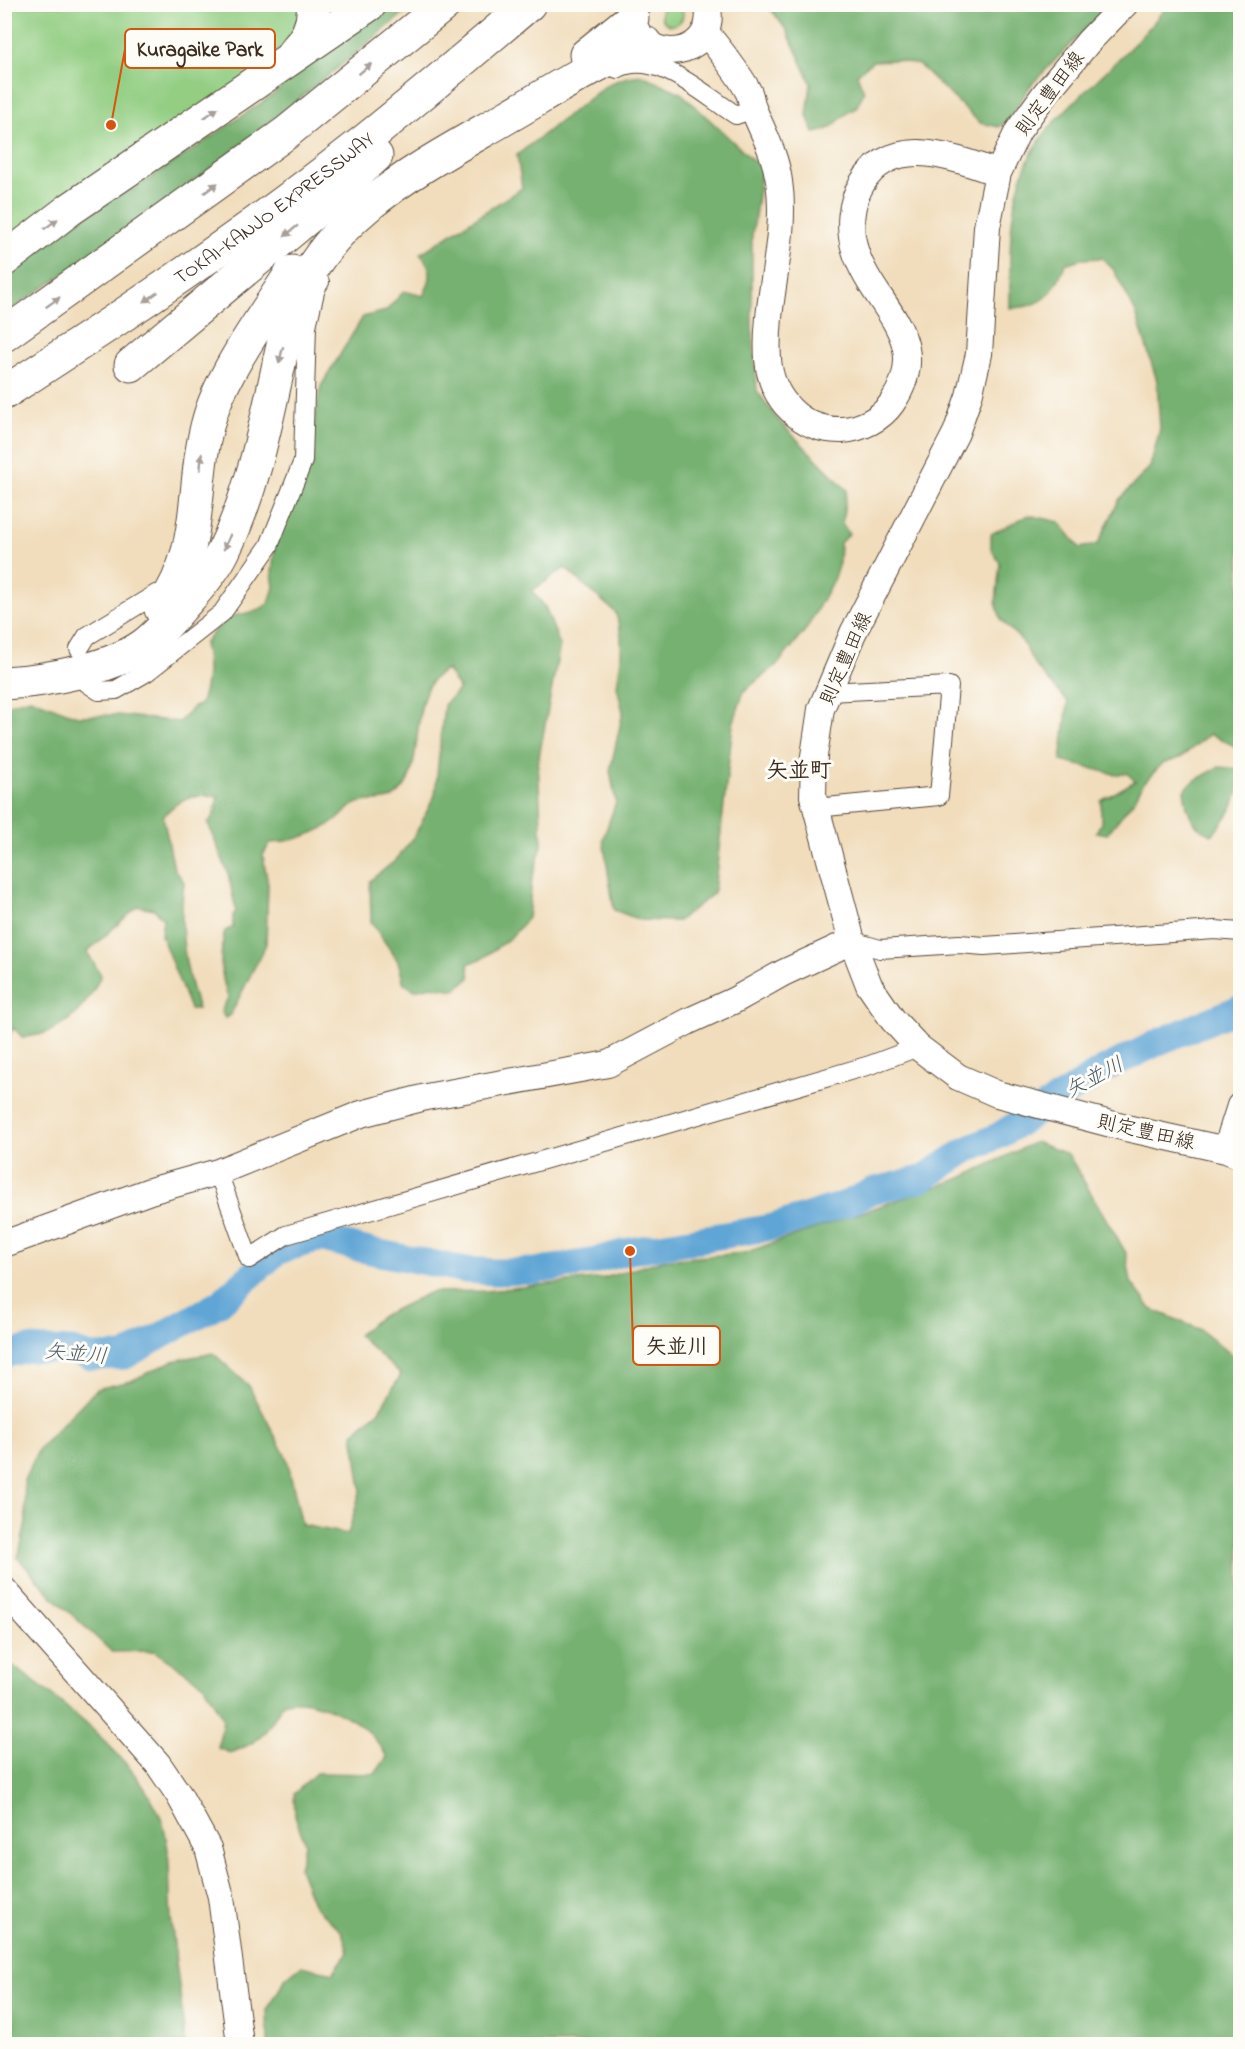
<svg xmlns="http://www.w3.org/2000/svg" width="1245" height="2049" viewBox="0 0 1245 2049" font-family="'Indie Flower','Klee One',sans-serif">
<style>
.green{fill:#93ce83;stroke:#677c50;stroke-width:1.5}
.forest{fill:#76b171;stroke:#586e48;stroke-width:1.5}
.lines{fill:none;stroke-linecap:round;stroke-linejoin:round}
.river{stroke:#5fa5d5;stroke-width:27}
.street-casing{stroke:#564536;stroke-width:20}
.secondary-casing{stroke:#564536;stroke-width:28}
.highway-casing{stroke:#564536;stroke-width:35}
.street{stroke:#fff;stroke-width:18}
.secondary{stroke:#fff;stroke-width:26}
.highway{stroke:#fff;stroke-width:33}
.oneway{fill:#a79f9a}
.labels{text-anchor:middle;stroke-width:6;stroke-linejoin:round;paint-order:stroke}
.street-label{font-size:20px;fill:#3b2a1e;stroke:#fdfcf7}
.water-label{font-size:21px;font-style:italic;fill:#495b67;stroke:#fdfcf7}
.quarter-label{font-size:22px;font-weight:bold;fill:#3b2a1e;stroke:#fdfcf7}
.leader{fill:none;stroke:#d7540e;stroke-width:2}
.callout-dot{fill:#d7540e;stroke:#fdfcf7;stroke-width:2}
.callout{fill:#fdfcf7;stroke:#d7540e;stroke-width:2}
.callout-label{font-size:21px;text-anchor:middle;font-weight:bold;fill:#3b2a1e}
</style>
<rect width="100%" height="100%" fill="#fdfcf7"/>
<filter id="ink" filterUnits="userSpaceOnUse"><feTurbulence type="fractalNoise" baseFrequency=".0167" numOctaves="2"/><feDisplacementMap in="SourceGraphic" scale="12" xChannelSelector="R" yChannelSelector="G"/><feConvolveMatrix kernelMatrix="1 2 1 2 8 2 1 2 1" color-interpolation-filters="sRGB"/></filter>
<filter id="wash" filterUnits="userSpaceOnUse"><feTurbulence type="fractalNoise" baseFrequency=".008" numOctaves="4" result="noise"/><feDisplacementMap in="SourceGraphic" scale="24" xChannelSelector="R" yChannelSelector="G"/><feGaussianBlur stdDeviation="1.35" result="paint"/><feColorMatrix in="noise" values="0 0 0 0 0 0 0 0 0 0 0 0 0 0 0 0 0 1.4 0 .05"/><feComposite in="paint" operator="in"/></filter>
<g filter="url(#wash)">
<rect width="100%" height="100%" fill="#f1ddbc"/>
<path class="green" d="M661 14a11 11 0 1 1 22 0a11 11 0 1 1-22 0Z
M 4,5 L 368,5 L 24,282 L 5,246 Z"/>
<path class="forest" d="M 392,5 L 414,5 C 283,114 149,221 5,313 L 5,275 L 118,193 L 136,189 L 278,91 L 292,73 Z
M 768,5 L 1109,5 L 1031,85 L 1007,121 L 999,127 L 980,123 L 919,65 L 896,60 L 873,61 L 857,74 L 864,92 L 856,108 C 836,117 839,129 814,133 L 807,116 L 811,83 L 787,31 Z
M 1167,5 L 1240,5 L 1240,755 L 1237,747 L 1210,734 L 1180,758 L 1162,764 L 1143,784 L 1135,799 L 1107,834 L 1096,832 L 1101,823 L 1101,801 L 1135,781 L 1127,773 L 1118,775 L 1061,761 L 1068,702 L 1036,667 L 1022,641 L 1001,620 L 996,602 L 1000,563 L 991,549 L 991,534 L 1029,515 L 1059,522 L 1080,548 L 1098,544 L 1119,500 L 1150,467 L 1160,429 L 1157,381 L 1136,313 L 1113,269 L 1102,258 L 1081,259 L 1065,264 C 1054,294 1044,307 1010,308 C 1010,253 1006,195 1036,146 C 1051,122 1075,101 1095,82 C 1121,56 1147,34 1167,5 Z
M 642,75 L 681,93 L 762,169 L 752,236 L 752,324 L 757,391 L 779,421 L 847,490 L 842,523 L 849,534 L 840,543 L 839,563 L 833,580 L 807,628 L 778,664 L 744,691 L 733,724 L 714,893 L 678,921 L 640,920 L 614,910 L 603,839 L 616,802 L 610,771 L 623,712 L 617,686 L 621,659 L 621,635 L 616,613 L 565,568 L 532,591 L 545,607 L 560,645 L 538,762 L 542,845 L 532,879 L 528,918 L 511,937 L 483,958 L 468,964 L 470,978 L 455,990 L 431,986 L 415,990 L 404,984 L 398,961 L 371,922 L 370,881 L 396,860 L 414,837 L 435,795 L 444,705 L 459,689 L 447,670 C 401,687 433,776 392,798 C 381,803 366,799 356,804 C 349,807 344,814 338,819 C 319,833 293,842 270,843 L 263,855 L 268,885 L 266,944 L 230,1016 L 225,1018 L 221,1011 L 228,998 C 220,973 219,956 225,931 L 233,927 L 233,915 L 236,911 L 228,873 L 208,823 L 214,815 L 218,796 C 190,794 182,797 163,816 L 174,869 L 184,882 C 178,927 184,967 198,1009 L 190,1009 L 161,935 L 163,919 L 154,909 L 138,906 L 87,952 L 101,975 C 87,1009 60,1036 22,1037 L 14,1028 L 5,1040 L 5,705 L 30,698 L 77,716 L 117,715 L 179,722 L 193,707 L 200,705 C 208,683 209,666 204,644 L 215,630 L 233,616 L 257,611 L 269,603 L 274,587 L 272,573 L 275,545 L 307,461 L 321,386 L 363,317 L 386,311 L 404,291 L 423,296 C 432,279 434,269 420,254 L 522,188 L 517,155 L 608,84 L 627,77 Z
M 1219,767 L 1240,769 C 1241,797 1231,814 1212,835 C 1193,829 1186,809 1184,791 L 1192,782 Z
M 1035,1142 L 1068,1154 L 1126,1253 L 1131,1282 L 1151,1309 L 1199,1329 L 1240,1361 L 1240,2044 L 268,2044 L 267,2010 L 286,1978 L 301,1966 L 333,1973 L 348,1952 L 342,1932 L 314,1906 L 299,1868 L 305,1844 L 295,1815 L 294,1794 L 316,1773 L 375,1774 L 387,1757 C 382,1749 377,1740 370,1734 C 353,1716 307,1694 283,1703 C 267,1732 263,1741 230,1753 L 218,1748 L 223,1719 L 203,1684 L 154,1651 L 112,1652 L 53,1597 L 18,1558 L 26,1523 L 24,1480 L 39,1449 L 67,1419 L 97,1389 L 131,1381 L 172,1361 L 213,1353 L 249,1386 L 287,1459 L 302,1525 L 348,1534 L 361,1489 L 353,1433 L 378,1412 L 401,1375 L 358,1335 L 382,1316 L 431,1292 L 486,1291 L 604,1278 L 663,1260 L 744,1253 L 961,1178 Z
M 4,1659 C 57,1698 126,1749 157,1809 C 173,1841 168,1882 171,1917 C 175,1960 182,2002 185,2044 L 5,2044 Z"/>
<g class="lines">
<path class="river" d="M 4,1355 L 27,1349 L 72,1351 L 91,1357 L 125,1356 L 220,1303 L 278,1251 L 320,1238 L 365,1250 L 466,1270 L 495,1272 L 535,1271 L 590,1262 L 630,1251 L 773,1227 L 846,1204 L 872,1191 L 922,1179 L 966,1150 L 1000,1135 L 1103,1070 L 1161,1041 L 1240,1008"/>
</g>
</g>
<g filter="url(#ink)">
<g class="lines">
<defs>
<path id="street" d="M 617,69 C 656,48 705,96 736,115 L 753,109
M 79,649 L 87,636 L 156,594
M 87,683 L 99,691 L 116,690 L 147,672 L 222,613 L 269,546 L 303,461 L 307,326 L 316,288 L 320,282
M 816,808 L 939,796 L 949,686 L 828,692
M 852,941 L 880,949 L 959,944 L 984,946 L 1215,930 L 1240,932
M 218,1172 L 249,1259 L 286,1235 L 870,1065 L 918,1047"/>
<path id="secondary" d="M 1125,4 L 1089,41 L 1044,95 L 1018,131 L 998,173 L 987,227 L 979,354 L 969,396 L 956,433 L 853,633 L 821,709 L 814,756 L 813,796 L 852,941 L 869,985 L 893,1020 L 918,1047 L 958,1077 L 997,1094 L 1126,1128 L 1226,1150 L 1240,1156
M 635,28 C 657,70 720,50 707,4
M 705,31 C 719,50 737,70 748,91 C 751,96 751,103 753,108 C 763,133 775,153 779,181 C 788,241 764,300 768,359 C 771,399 801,431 842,430 C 861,429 881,419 892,403 C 936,339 872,306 855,250 C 841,205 865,152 919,153 C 946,154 973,164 998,173
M 1226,1150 L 1240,1106
M 4,1244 L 150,1191 L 218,1172 L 361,1114 L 426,1097 L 608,1064 L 689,1021 L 735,1000 L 783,973 L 852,941
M 4,1590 L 158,1764 L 179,1795 L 208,1848 L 221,1897 L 240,2044"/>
<g id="highway">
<path d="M 294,52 C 307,39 315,23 313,4"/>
<path d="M 586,55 L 632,18"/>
<path d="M 4,260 L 69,210 L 370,4"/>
<path d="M 4,335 L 286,133 L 445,4"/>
<path d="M 131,365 L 312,214 L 376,156"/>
<path id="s1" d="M 4,393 C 125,315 245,235 358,146 C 416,100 472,52 529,4"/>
<path d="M 161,609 C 207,545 189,485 210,416 C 224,370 266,313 292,272"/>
<path d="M 4,683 C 45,681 111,669 144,645 C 160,633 172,618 185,603 C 199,587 214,570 223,552 C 260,477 271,392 291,311 C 326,212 424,166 509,116 C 554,90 597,62 645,43"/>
</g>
</defs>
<use href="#street" class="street-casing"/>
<use href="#secondary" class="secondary-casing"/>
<use href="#highway" class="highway-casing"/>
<use href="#street" class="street"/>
<use href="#secondary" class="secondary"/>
<use href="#highway" class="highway"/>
</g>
<defs><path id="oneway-solid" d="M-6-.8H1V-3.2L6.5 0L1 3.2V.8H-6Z" transform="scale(1.5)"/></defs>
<g class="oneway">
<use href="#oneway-solid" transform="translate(365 69) rotate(-39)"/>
<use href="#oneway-solid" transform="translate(211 113) rotate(-35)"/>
<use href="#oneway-solid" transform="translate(211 188) rotate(-37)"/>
<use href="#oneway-solid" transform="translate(51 224) rotate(-37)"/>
<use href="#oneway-solid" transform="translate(291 231) rotate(141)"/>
<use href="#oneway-solid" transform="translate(151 297) rotate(145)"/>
<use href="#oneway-solid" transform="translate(53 302) rotate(-35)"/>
<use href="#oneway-solid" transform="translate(281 355) rotate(104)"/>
<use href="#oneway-solid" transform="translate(201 462) rotate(-85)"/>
<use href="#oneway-solid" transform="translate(227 542) rotate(114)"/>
</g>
</g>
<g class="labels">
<g class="street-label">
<text transform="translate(1049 93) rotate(-53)" y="7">則定豊田線</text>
<text dy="7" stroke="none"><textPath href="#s1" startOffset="327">TOKAI-KANJO EXPRESSWAY</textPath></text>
<text transform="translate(845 658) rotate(-66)" y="7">則定豊田線</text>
<text transform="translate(1146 1131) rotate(13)" y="7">則定豊田線</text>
</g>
<g class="water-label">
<text transform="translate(1094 1077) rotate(-28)" y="7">矢並川</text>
<text transform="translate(76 1353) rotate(5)" y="7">矢並川</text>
</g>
<g class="quarter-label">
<text x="799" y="777">矢並町</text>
</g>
</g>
<path class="leader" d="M111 125L125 49M630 1251L633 1346"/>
<g class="callout-dot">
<circle cx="111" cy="125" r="6"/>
<circle cx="630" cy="1251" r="6"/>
</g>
<g class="callout">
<rect x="125" y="29" width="150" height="39" rx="6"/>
<rect x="633" y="1326" width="87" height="39" rx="6"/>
</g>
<g class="callout-label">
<text x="200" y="56">Kuragaike Park</text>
<text x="677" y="1353">矢並川</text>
</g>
<rect width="1245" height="2049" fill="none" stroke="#fdfcf7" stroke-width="24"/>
</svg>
